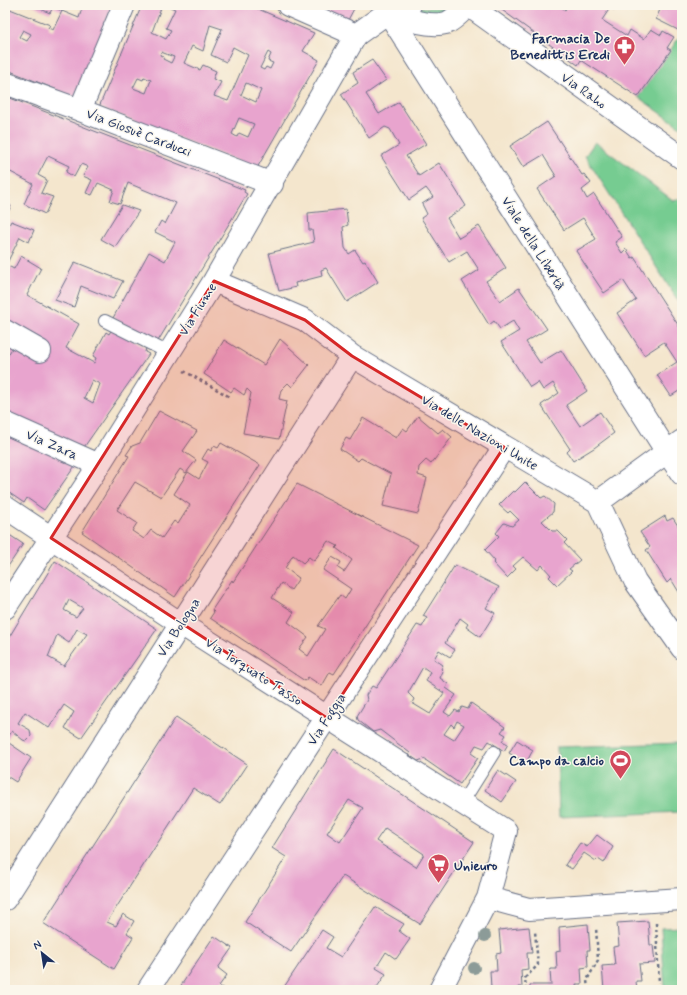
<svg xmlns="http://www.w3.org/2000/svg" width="687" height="995" viewBox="0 0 687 995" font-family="Mynerve,sans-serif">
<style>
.green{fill:#76cc91;stroke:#487e78}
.building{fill:#e8a4ce;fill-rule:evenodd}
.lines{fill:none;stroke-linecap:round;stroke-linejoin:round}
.lane-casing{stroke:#676f85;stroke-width:14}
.street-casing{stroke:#676f85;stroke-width:24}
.path{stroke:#676f85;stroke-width:2.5;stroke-dasharray:3 3;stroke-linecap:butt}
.lane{stroke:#fff;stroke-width:12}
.street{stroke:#fff;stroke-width:22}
.tree{fill:#8c9b98}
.marked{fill:#d62828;fill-opacity:0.2;stroke:#d62828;stroke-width:3;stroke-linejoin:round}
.labels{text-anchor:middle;stroke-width:3;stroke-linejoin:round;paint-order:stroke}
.poi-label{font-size:14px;font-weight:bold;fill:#1b2f5e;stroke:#fbf7ec;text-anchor:end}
.street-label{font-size:14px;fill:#1b2f5e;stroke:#fbf7ec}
</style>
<rect width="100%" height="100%" fill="#fbf7ec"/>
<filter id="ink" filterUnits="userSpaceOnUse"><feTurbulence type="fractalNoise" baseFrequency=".025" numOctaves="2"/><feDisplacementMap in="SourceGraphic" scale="8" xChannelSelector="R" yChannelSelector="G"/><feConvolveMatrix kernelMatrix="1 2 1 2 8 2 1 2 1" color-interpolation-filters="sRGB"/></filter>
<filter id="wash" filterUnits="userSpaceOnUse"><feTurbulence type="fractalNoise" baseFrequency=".012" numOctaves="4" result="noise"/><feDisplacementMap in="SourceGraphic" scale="16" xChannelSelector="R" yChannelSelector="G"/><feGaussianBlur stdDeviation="0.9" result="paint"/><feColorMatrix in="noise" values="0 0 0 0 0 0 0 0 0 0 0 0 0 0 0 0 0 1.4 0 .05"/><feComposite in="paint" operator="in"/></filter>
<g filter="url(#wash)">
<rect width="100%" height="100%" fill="#f4e6cd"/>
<path class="green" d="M 417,7 L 443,8 L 447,11 L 441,15 L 417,14 Z
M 682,33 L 682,128 L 638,97 Z
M 595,142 L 674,201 L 682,198 L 682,307 L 585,156 Z
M 682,743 L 682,812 L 559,817 L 557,747 Z
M 682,927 L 682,990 L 665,990 L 661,928 Z"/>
<g id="blocks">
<path class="building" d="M 31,5 L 49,5 L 53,7 L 50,13 Z
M 54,5 L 64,5 L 62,11 L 53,7 Z
M 83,5 L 113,5 L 75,97 L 5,69 L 5,7 L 50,25 L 48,28 L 53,30 L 62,11 L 79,18 ZM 23,30 L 31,34 L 27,41 L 19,37 Z
M 142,5 L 162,5 L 152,32 L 166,39 L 171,30 L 166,28 L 175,9 L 165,5 L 249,5 L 314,33 L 303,51 L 319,60 L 257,168 L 99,107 ZM 210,25 L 222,29 L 211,55 L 226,62 L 233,47 L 248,55 L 228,101 L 214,96 L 221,82 L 213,79 L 216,71 L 203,65 L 200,70 L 184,63 L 192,46 L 203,51 ZM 161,52 L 174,57 L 171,63 L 163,59 L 164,57 L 160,55 ZM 268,52 L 271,54 L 268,61 L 273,63 L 270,69 L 266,67 L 264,70 L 260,68 ZM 144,77 L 151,80 L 146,93 L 133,88 L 138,78 L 143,80 ZM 246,83 L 261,90 L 256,102 L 241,95 ZM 239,118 L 254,124 L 248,137 L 239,133 L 237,137 L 232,134 Z
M 310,5 L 356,5 L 348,20 Z
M 495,5 L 559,5 L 565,10 L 568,5 L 617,5 L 614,10 L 610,8 L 602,20 L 627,36 L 630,30 L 644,39 L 651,29 L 661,35 L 663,31 L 674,37 L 667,48 L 671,50 L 638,97 L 581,60 L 578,65 Z
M 662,5 L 682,5 L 682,32 L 656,19 Z
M 372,60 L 386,80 L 366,94 L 379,114 L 399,102 L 426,144 L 406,156 L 419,176 L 439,163 L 466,206 L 447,218 L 459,238 L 479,226 L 506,268 L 486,281 L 500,301 L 519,288 L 547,329 L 526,342 L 540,363 L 561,350 L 587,391 L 566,405 L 580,426 L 600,412 L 614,433 L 594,448 L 573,461 L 567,452 L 570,449 L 541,405 L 559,393 L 553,383 L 543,390 L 538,382 L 530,387 L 501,342 L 519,331 L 513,321 L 500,329 L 494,321 L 489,325 L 462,281 L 479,270 L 467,251 L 449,262 L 421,218 L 427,214 L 422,204 L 433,197 L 426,188 L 409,200 L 381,156 L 399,145 L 390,129 L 385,127 L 369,138 L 341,94 L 358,83 L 353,72 Z
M 5,96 L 245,190 L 244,192 L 247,194 L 158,341 L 154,338 L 152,340 L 113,318 L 149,252 L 165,261 L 175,242 L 155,232 L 161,221 L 165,224 L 176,203 L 128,183 L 120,204 L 110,201 L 114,190 L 98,183 L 92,195 L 86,193 L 92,180 L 83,176 L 88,167 L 81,164 L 74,177 L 66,172 L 69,166 L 48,156 L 38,175 L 47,180 L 41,193 L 53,197 L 45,214 L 24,204 L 33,184 L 5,169 L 5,163 L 9,155 L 5,153 Z
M 547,122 L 582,175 L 584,174 L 591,183 L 582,190 L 587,199 L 594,194 L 622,237 L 615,242 L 622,253 L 626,249 L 632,258 L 634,257 L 682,331 L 682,389 L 671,396 L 657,375 L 677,362 L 664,342 L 644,355 L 617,313 L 636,300 L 623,280 L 604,293 L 576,251 L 596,239 L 583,218 L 564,230 L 537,189 L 556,176 L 543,155 L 523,167 L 510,146 Z
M 5,183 L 7,184 L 8,192 L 5,199 Z
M 5,202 L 11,206 L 5,218 Z
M 122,205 L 139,211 L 115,247 L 101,239 Z
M 346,209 L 348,225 L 343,227 L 345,248 L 349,254 L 355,250 L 363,262 L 365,261 L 378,282 L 347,302 L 326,268 L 321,270 L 322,276 L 295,283 L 296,287 L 279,291 L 269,253 L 314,242 L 312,230 L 309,230 L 308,213 Z
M 11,221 L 34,230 L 29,242 L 20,237 L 6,265 L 14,269 L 21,256 L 41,268 L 27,295 L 79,324 L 66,348 L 94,363 L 96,358 L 93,356 L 106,332 L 109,334 L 112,329 L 146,348 L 145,352 L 149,354 L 82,450 L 5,417 L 5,360 L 14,345 L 5,325 L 5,233 ZM 92,380 L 100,384 L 93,403 L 84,398 Z
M 75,262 L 123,281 L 113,299 L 81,286 L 74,307 L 55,300 Z
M 280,339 L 309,365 L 292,387 L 288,383 L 281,390 L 279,399 L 287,401 L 279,439 L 243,433 L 251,393 L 247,389 L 244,395 L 234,388 L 231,392 L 204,374 L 224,340 L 264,365 Z
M 159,411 L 197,431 L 183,451 L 196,460 L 186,473 L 180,469 L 161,497 L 135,482 L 117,510 L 137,523 L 132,531 L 144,539 L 151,530 L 162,538 L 174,521 L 178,524 L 190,505 L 174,494 L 188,472 L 199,479 L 208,462 L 202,459 L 208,449 L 211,451 L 214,446 L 218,448 L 221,443 L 260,465 L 175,597 L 82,532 L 129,456 L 126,455 L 132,446 L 140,443 Z
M 418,416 L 438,433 L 443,429 L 452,437 L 431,464 L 426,460 L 419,467 L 418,475 L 427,478 L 418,514 L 383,506 L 391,474 L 361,458 L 358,461 L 340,449 L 346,438 L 350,440 L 363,418 L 396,438 L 403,428 L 407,431 Z
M 5,432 L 77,463 L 44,510 L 27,498 L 24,503 L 5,490 Z
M 525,482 L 541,498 L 545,496 L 554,504 L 553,512 L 542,521 L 552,531 L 558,531 L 567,540 L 564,543 L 580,560 L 569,569 L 572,571 L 557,585 L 549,577 L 551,575 L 542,565 L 538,570 L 523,557 L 513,566 L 516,569 L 507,578 L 493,563 L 495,561 L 485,550 L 499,536 L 496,533 L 504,523 L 512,526 L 519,520 L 510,511 L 508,513 L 499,505 L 513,491 L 515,492 Z
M 297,484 L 418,545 L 334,674 L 330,672 L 322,686 L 308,677 L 305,681 L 210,618 L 214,612 L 212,610 L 232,580 L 233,582 ZM 328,541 L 338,546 L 336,548 L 352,560 L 344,572 L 338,568 L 341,562 L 332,557 L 323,570 L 351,589 L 345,599 L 340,595 L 318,626 L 325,629 L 308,656 L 299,649 L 308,637 L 288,622 L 294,612 L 272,598 L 281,583 L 291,590 L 299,578 L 285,568 L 293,555 L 303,563 L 309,557 L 314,561 Z
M 665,516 L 667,521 L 673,518 L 682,532 L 682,597 L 671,579 L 667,583 L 646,550 L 650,547 L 640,532 Z
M 5,532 L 23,544 L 5,571 Z
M 55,561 L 157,629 L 81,738 L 65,728 L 74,712 L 64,705 L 49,728 L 25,712 L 18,723 L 30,730 L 31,736 L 26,741 L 23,740 L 12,731 L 6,741 L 31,758 L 16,782 L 5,775 L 5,644 ZM 69,600 L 83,608 L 76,617 L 64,610 ZM 77,629 L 87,634 L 64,666 L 48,657 L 57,635 L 69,643 Z
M 455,565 L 499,587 L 486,608 L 495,613 L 480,637 L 466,627 L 468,624 L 460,618 L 445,643 L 455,650 L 450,657 L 439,650 L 434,659 L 443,665 L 441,669 L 443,671 L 440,678 L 448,684 L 446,688 L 456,695 L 444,712 L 450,716 L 455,710 L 459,712 L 462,707 L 468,709 L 471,703 L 505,727 L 501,732 L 506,735 L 502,741 L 508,744 L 504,751 L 489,741 L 484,748 L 476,745 L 471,753 L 478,758 L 460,784 L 424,759 L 418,761 L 409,755 L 410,753 L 380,730 L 373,732 L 358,720 L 357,716 L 367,700 L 366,695 L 372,686 L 376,688 L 417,625 L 422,627 L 427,618 L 423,616 ZM 423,667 L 430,672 L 426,681 L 444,693 L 430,714 L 412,703 L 414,699 L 408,693 ZM 457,721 L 464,725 L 454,740 L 444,734 L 451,724 L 454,727 Z
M 176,717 L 247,764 L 220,805 L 193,788 L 107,922 L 116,926 L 123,914 L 134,921 L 127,933 L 133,937 L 114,969 L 43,923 Z
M 517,740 L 533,750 L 526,763 L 509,753 Z
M 334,749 L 474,842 L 420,924 L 343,876 L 291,952 L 245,922 L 286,857 L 272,848 ZM 349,800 L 363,808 L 340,842 L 327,833 ZM 385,828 L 424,854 L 416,867 L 376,841 Z
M 498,770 L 516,782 L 502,802 L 485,790 Z
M 597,835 L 613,847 L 604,863 L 598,859 L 596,861 L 584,853 L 572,869 L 565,865 L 580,843 L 587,847 Z
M 375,907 L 404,924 L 399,931 L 410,939 L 396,959 L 386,952 L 376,968 L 386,974 L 375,990 L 282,990 L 322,930 L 333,937 L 326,948 L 341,957 Z
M 648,921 L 650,945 L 653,945 L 655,963 L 639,964 L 641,981 L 636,981 L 637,990 L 604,990 L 602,966 L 615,965 L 613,947 L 619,946 L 617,923 Z
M 588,924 L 590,950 L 587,950 L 588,967 L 581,968 L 582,984 L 576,984 L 577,990 L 530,990 L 530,985 L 551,985 L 550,969 L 557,969 L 556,952 L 560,951 L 559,927 Z
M 529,927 L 532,953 L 527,953 L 528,969 L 521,970 L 522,987 L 518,987 L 518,990 L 486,990 L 486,988 L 491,988 L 490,971 L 497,971 L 496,954 L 501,953 L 499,930 Z
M 214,936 L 232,948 L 218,968 L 227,975 L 219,986 L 226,990 L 178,990 Z"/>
</g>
</g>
<g filter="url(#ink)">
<use href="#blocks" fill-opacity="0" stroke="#676f85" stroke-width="1"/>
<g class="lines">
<defs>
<path id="lane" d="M 105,321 L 169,353
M 462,803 L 494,752"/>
<path id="street" d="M 288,5 L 356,35
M 468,5 L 682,158
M 388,12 L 667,452 L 682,474
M 388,12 C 404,18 428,28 446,23 C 453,21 463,10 468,5
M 5,83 L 80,110 L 272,184
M 80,110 L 124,5
M 214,281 L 305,320 L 352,356 L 598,502 L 635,581 L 682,648
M 5,331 L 40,351
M 5,423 L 99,465
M 598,502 L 682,441
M 5,507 L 181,624 L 506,831 L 488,898 L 440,990
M 5,608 L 99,465 L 214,281 L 356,35 L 388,12 L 410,5
M 488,898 L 529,909 L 682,899
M 5,899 L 352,356
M 148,990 L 504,447"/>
</defs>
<use href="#lane" class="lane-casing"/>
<use href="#street" class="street-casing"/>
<path class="path" d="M 184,371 L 230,397
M 656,923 L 659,983
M 526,990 L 525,978 L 538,965 L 535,931
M 588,990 L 587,980 L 598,960 L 596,927"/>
<use href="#lane" class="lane"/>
<use href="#street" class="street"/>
</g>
<g class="tree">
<circle cx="485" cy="936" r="6"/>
<circle cx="474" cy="968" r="6"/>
</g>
</g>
<path class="marked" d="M 214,281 L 305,320 L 352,356 L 504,447 L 327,718 L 51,538 Z"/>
<defs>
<symbol id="pharmacy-pin" viewBox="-11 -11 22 30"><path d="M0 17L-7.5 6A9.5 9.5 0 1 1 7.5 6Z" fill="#d1495b" stroke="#fbf7ec"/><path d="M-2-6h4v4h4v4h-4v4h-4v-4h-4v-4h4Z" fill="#fff"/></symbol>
<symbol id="stadium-pin" viewBox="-11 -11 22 30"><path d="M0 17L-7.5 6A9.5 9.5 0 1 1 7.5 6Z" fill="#d1495b" stroke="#fbf7ec"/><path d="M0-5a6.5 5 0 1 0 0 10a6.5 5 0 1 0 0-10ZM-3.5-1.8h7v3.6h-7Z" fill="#fff"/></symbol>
<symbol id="supermarket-pin" viewBox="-11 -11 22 30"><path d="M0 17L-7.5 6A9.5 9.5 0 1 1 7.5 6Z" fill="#d1495b" stroke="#fbf7ec"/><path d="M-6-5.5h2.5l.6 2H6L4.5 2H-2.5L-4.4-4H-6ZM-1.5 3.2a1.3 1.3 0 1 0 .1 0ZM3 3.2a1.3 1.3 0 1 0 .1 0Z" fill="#fff"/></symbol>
</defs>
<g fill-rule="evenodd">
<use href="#pharmacy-pin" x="612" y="34" width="25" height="34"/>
<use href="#stadium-pin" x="608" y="748" width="25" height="34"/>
<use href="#supermarket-pin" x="426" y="852" width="25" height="34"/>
</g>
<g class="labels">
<g class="poi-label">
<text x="610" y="43">Farmacia De<tspan x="610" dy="16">Benedittis Eredi</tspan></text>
<text x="604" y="765">Campo da calcio</text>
<text x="454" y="870" text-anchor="start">Unieuro</text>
</g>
<g class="street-label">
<text transform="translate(584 90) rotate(35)" y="5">Via Raho</text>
<text transform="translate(139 132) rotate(21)" y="5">Via Giosuè Carducci</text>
<text transform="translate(534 243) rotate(58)" y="5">Viale della Libertà</text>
<text transform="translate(197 309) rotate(-58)" y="5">Via Fiume</text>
<text transform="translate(480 432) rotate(31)" y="5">Via delle Nazioni Unite</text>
<text transform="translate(52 444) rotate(24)" y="5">Via Zara</text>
<text transform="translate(178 627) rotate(-57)" y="5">Via Bologna</text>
<text transform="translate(254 671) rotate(33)" y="5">Via Torquato Tasso</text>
<text transform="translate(326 719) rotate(-57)" y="5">Via Foggia</text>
</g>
</g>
<rect width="687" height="995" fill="none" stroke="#fbf7ec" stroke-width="20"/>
<g transform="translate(42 953) rotate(330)" stroke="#fbf7ec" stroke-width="3" paint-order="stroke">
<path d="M0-3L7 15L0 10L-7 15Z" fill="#1b2f5e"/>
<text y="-6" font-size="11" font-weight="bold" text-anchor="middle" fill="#1b2f5e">N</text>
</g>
</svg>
